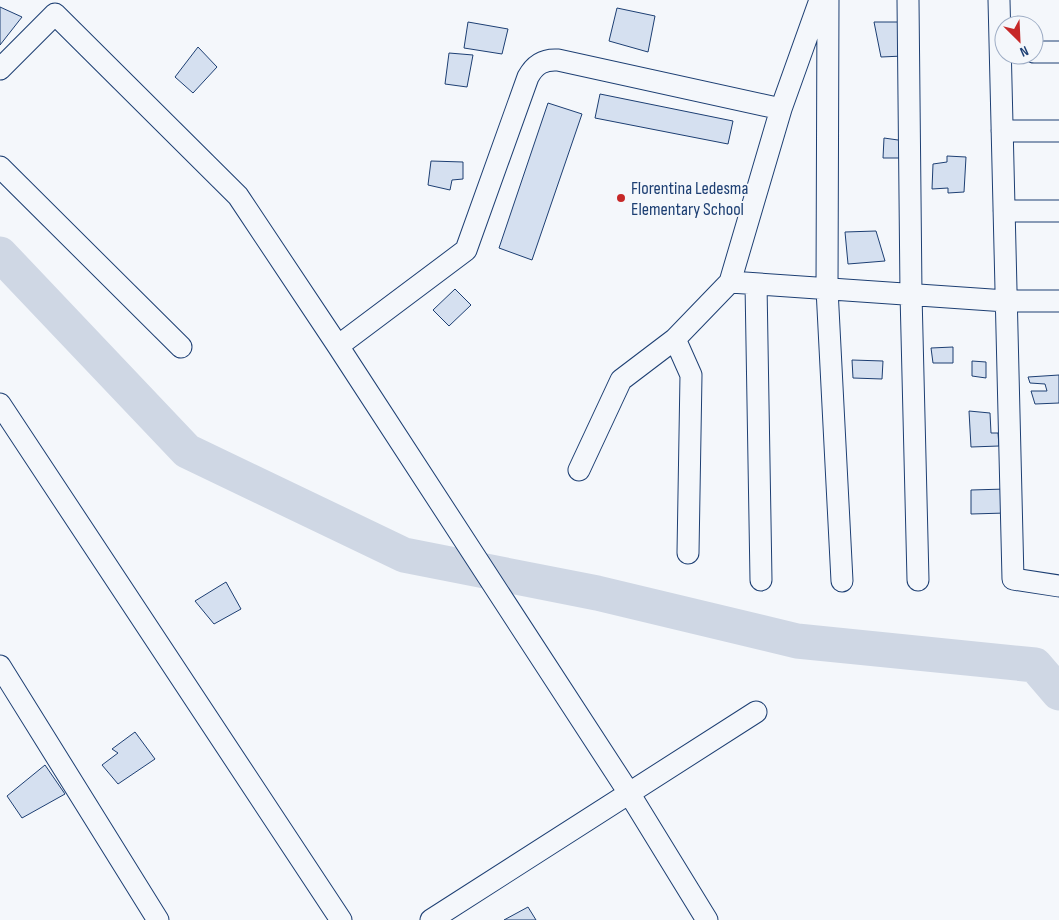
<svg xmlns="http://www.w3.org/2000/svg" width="1059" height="920" viewBox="0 0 1059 920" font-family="'Sofia Sans Condensed',sans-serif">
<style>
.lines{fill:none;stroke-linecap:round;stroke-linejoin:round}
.river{stroke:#cfd7e4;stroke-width:35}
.building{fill:#d5e0f0;stroke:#1d3f73}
.minor-casing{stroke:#1d3f73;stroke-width:23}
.minor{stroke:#f4f7fb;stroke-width:21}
.poi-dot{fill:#c62828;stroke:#f4f7fb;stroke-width:2}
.labels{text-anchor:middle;stroke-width:4;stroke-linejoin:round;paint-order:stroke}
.poi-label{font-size:18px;fill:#1d3f73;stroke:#f4f7fb;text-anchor:start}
</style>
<rect width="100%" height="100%" fill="#f4f7fb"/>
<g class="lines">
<path class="river" d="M 0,254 L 187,451 L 404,555 L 597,593 L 797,641 L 1035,665 L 1059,693"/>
</g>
<path class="building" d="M 0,7 L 22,17 L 0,45 Z
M 617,8 L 655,16 L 648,52 L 609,41 Z
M 468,22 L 508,29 L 502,54 L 464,48 Z
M 874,22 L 902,22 L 903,56 L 881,57 Z
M 198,47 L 217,67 L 193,93 L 175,77 Z
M 449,53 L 473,55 L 467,87 L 445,84 Z
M 600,94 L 733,121 L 728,144 L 595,118 Z
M 548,103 L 582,114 L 532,260 L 499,248 Z
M 884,138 L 905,141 L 905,158 L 883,158 Z
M 947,156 L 966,157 L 964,192 L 948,193 L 948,188 L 932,189 L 933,164 L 947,162 Z
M 431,161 L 463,162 L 463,179 L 452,180 L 450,190 L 428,185 Z
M 876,231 L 885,261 L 848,264 L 845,232 Z
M 455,289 L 471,305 L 449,326 L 433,310 Z
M 953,347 L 953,363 L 933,363 L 931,348 Z
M 852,360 L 883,361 L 882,379 L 853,378 Z
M 972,361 L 986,362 L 986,378 L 972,376 Z
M 1059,375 L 1059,403 L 1035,404 L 1031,391 L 1047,391 L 1045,384 L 1030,383 L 1028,377 Z
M 969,411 L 990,413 L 991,433 L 998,433 L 999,446 L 971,447 Z
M 1006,489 L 1006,513 L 971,514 L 971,490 Z
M 226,582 L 241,609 L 214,624 L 195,601 Z
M 135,732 L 155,759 L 118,784 L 102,765 L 118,753 L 112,749 Z
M 45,765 L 65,794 L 22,818 L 7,796 Z
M 528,907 L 536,920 L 504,920 Z"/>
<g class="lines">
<defs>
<path id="minor" d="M 828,0 L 827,289 L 842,581
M 908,0 L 911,294 L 918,580
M 999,0 L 1013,579 L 1059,586
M 1034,52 L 1059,52
M 0,69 L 55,14 L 238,196 L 338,346 L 629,793 L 707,920
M 1002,131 L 1059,131
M 0,167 L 181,347
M 1004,211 L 1059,211
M 730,282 L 1006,301 L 1059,301
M 756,284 L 761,580
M 675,339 L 691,375 L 688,553
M 338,346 L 466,250 L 528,77 C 535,64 544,59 558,60 L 781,109
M 0,404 L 341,920
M 579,470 L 621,380 L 675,339 L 730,282 L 781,109 L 820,0
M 0,666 L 158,920
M 431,920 L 756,712"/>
</defs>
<use href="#minor" class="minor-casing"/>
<use href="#minor" class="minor"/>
</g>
<circle class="poi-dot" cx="621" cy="198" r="5"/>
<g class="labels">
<g class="poi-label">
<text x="631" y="194">Florentina Ledesma<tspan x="631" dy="21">Elementary School</tspan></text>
</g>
</g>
<g transform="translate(1019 40) rotate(156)"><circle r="24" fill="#f4f7fb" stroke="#9eadc5"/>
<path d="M0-4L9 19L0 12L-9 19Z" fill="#c62828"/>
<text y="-8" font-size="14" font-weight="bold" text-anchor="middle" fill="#1d3f73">N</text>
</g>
</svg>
